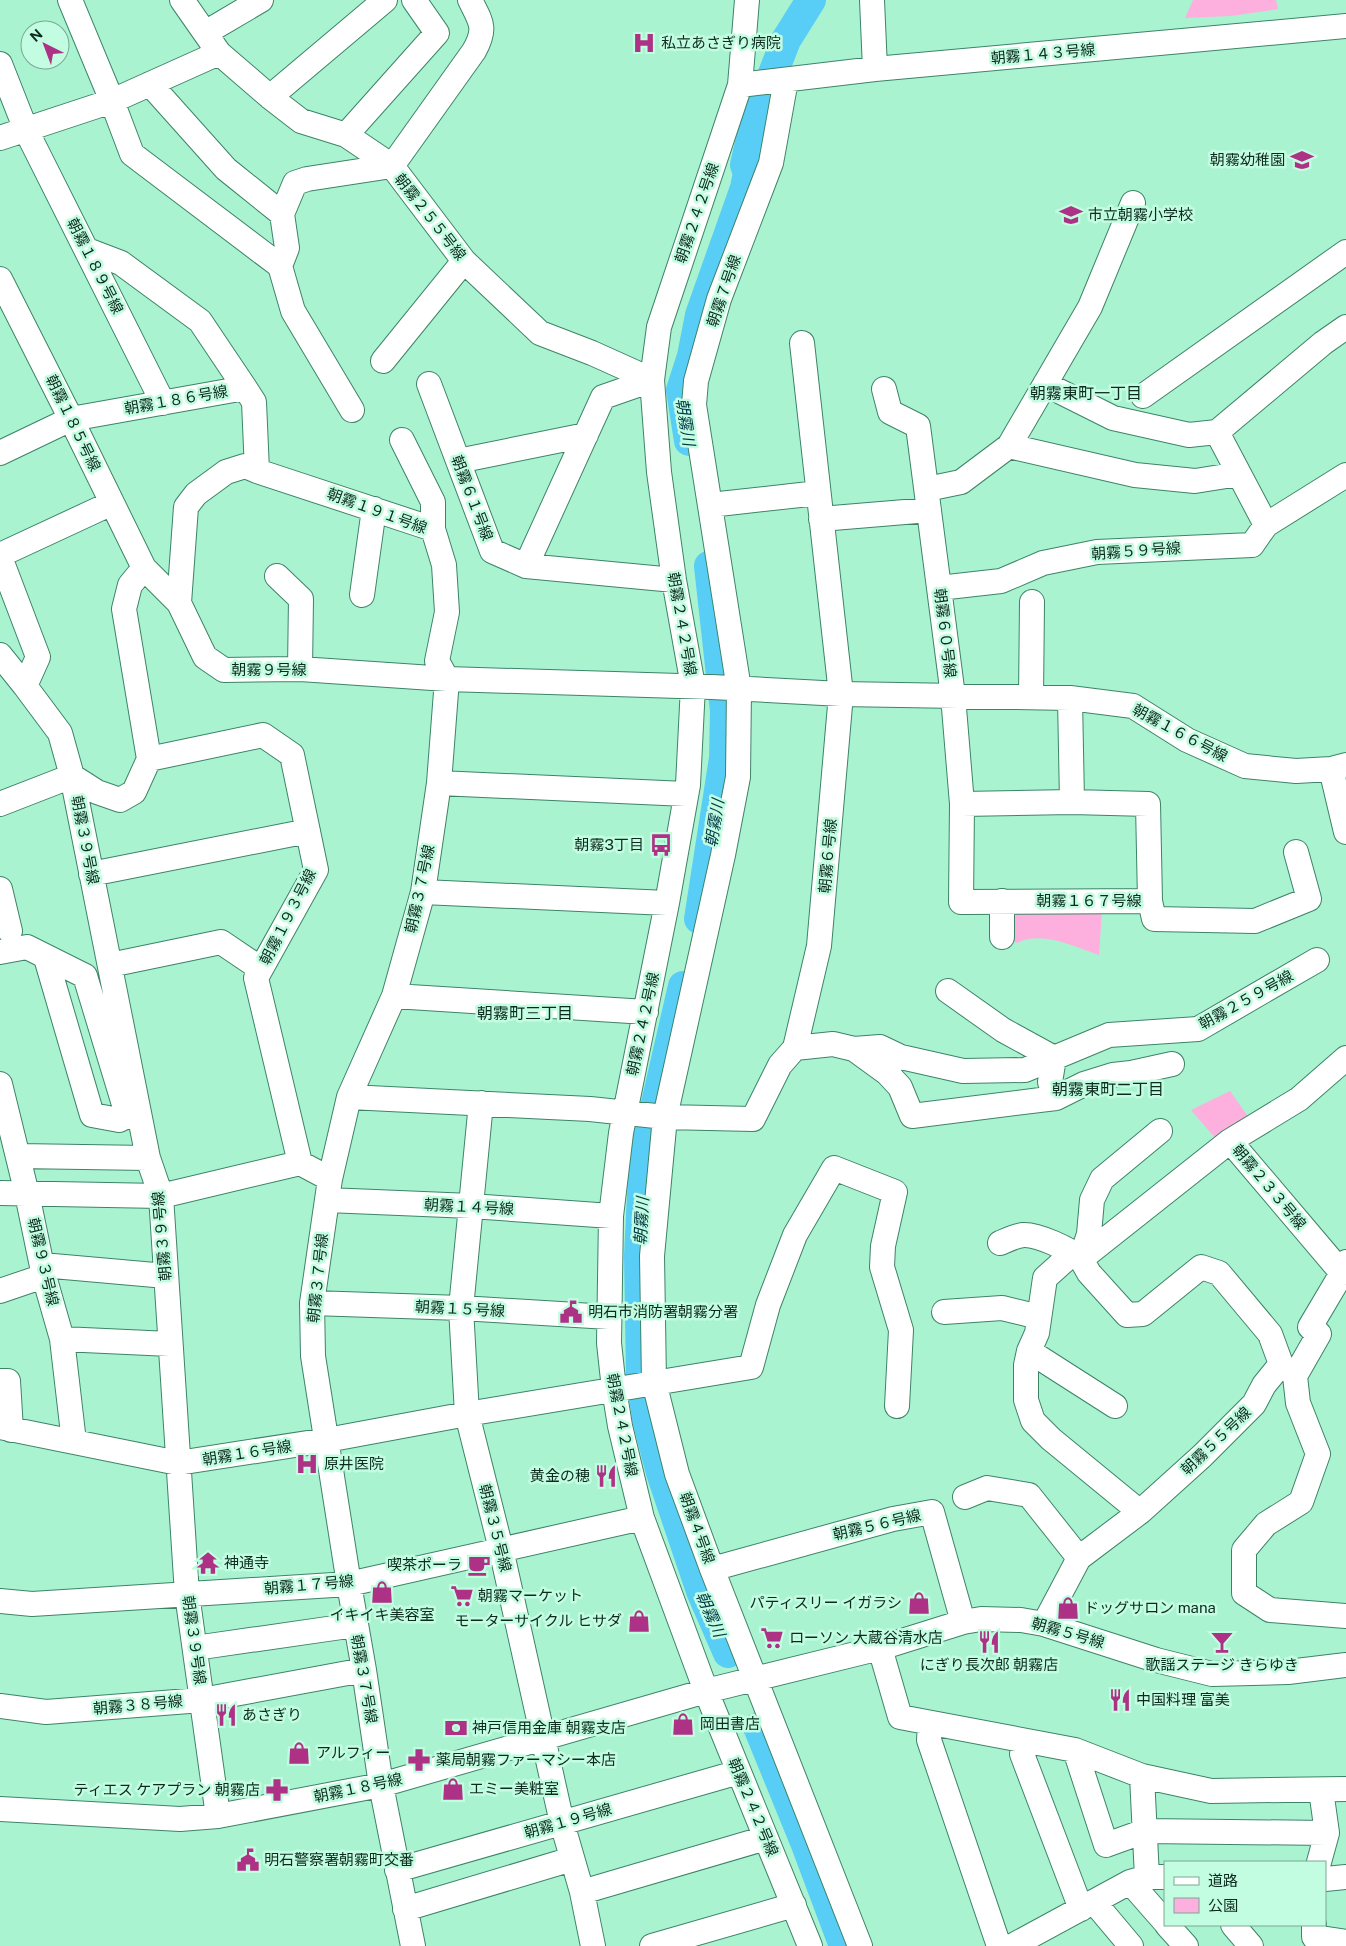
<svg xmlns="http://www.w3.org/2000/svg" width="1346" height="1946" viewBox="0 0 1346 1946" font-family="'Public Sans','Noto Sans JP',sans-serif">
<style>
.green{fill:#fdafdd}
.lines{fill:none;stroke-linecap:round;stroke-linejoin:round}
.river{stroke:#58cef6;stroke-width:30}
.minor-casing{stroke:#3d8467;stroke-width:26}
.minor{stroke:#fff;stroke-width:24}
.labels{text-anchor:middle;stroke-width:5;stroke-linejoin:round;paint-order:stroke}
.poi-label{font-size:15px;fill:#0c2a1e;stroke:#c3fde1;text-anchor:start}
.street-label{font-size:15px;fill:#0c2a1e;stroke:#c3fde1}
.neighbourhood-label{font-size:16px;fill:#0c2a1e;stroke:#c3fde1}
.water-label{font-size:16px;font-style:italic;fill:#003747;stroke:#c3fde1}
</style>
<rect width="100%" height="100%" fill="#aaf3d1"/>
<path class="green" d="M 1193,0 L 1276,0 L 1278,9 L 1231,16 L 1185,18 Z
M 1009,910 L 1102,910 L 1099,955 C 1075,947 1042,930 1017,943 L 1010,939 Z
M 1230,1091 L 1249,1118 L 1216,1139 L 1191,1110 Z"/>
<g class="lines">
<path class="river" d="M 689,441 L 681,390 L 692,356 L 700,315 L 745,188 L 748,173 L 745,165 L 755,120 L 786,40 L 811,0
M 699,919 L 724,758 L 725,711 L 709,566
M 683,986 L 644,1155 L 639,1256 L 641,1376 L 647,1419 L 661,1473 L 701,1591 L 728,1653
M 758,1727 L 805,1842 L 844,1946"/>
<defs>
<path id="minor" d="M 70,0 L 112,101 L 132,154 L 280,266 L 287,248 L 282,214 L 295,183 L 307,179 L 392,166 L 464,261 L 540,333 L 592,353 L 652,380
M 182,0 L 219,53 L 270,97 L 301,121 L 346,135 L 392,166 L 474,51 C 487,28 481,22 470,0
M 747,0 L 740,85 L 659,327 L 652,380 L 659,472 L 674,580 L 693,686 L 688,785 L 667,903 L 621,1133 L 611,1216 L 609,1343 L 614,1389 L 620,1426 L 642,1518 L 706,1691 L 810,1946
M 872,0 L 875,69
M 205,33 L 261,0
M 0,64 L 26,130 L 163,403
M 786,80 L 771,163 L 719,299 L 696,381 L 694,405 L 739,689 L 738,777 L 723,855 L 665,1117 L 652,1256 L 654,1382 L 677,1474 L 712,1569 L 860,1946
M 150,84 L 226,169 L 282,214
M 740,85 L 875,69 L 1346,26
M 270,97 L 385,0
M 346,135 L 437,33 L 414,0
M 0,138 L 112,101 L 219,53
M 280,266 L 293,311 L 352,410
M 0,279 L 71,419 L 144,568
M 383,361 L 464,261
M 429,384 L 492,551 L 526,566 L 674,580
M 1045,384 L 1113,418 L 1189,435 L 1217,432 L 1323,343 L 1346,327
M 245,388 L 254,402 L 257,471 L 433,529 L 444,565 L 447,612 L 437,661 L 447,679 L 439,783 L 423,892 L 394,996 L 349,1097 L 330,1179 L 312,1303 L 313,1356 L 349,1584 L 364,1670 L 381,1785 L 413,1946
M 884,389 L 890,412 L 918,426 L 953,696 L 962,804 L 961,902 L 1150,901 L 1148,804 L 1072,802 L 962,804
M 1143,396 L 1346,252
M 1217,432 L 1266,525
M 402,440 L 433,502 L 433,529
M 1009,446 L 1135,475 L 1195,481 L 1239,474
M 0,453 L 71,419 L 245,388 L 200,321 L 121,263 L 87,250
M 458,461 L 586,435
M 927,489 L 961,482 L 1009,446 L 1090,307 L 1133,203
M 710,505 L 818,493
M 821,519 L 929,510
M 0,555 L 112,503
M 0,557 L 38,657 L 25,686
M 526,566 L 603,397 L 652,380
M 277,576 L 301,599 L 300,669
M 939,588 L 1001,581 L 1043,563 L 1097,552 L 1252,545 L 1266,525 L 1346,475
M 362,595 L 374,509
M 179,603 L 186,507 L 196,494 L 226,472 L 245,466 L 257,471
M 0,655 L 25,686 L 60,733 L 72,776 L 148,1158 L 161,1196 L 187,1594 L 218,1816
M 1031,697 L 1032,602
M 1070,698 L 1072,802
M 149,759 L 263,735 L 292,755 L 316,870 L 256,978 L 300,1163 L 330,1179
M 1331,769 L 1346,832
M 439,783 L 686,794
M 0,804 L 72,776 L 97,792 L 120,800 L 134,792 L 149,759 L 124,609 L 130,585 L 144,568 L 179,603 L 205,657 L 224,670 L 300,669 L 447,679 L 712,687 L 841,694 L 1070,698 L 1133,706 L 1187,740 L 1245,766 L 1296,771 L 1331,769 L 1346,765
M 91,874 L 308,831
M 0,889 L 10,931
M 423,892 L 667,903
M 1150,901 L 1154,919 L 1255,921 L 1309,899 L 1296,852
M 1002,937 L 1002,901
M 0,952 L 27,947 L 85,976 L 126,1111
M 46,958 L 92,1115 L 119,1120 L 127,1116
M 110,965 L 221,942 L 261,969
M 394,996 L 646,1012
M 795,1048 L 833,1044 L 854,1049 L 880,1047 L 901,1057 L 963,1071 L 1025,1070 L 1109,1035 L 1198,1029 L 1317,960
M 854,1049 L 887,1073 L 900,1087 L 912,1116 L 1056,1098 L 1050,1082 L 1054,1058 L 1003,1030 L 948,991
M 0,1084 L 27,1194 L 44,1276 L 62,1339 L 74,1442
M 349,1097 L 590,1109 L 665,1117 L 753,1119 L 780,1065 L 795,1048 L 819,946 L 841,694 L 802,343
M 1056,1098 L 1084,1084 L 1113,1075 L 1131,1073 L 1172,1064
M 481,1103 L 461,1308 L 467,1414 L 501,1549 L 562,1823 L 582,1892 L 593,1946
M 18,1156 L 148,1158
M 0,1193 L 161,1196 L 300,1163
M 327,1200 L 471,1206 L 611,1216
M 1000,1243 C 1007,1240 1015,1236 1023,1235 C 1037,1234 1070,1249 1081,1259 L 1089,1234 L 1092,1200 L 1102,1179 L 1160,1131
M 1074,1252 L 1045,1278 L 1037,1333 L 1029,1351 L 1026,1365 L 1026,1400 L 1033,1421 L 1051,1439 L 1140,1512
M 1346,1262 L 1342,1273 L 1310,1327 L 1319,1334 L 1295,1376 L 1298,1403 L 1318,1454 L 1301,1502 L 1266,1524 L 1244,1550 L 1244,1593 L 1270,1610 L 1346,1616
M 42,1265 L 166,1276
M 1342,1273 L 1230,1141 L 1299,1099 L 1346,1058
M 0,1291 L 44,1276
M 312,1303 L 461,1308 L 609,1317
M 944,1312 L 1002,1308 L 1039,1317
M 62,1339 L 170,1344
M 1029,1351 L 1115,1406
M 0,1381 L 8,1381 L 11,1430
M 0,1427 L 178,1463 L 327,1440 L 467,1414 L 751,1367 L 768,1305 L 795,1235 L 834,1168 L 895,1192 L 883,1246 L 882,1267 L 901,1330 L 897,1406
M 965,1497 L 987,1488 L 1029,1495 L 1079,1558
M 712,1569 L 893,1519 L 932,1512 L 963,1622
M 0,1601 L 32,1604 L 349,1584 L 642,1518
M 1044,1624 L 1079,1558 L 1140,1512 L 1202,1456 L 1254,1404 L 1264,1385 L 1281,1364 L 1270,1334 L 1219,1273 L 1201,1267 L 1143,1314 L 1127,1315 L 1089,1273 L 1081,1259 L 1230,1141
M 195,1648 L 355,1625
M 880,1648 L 900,1717 L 1075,1750 L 1142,1776 L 1211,1791 L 1346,1789
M 0,1706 L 46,1712 L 202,1700 L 364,1670
M 930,1723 L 929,1740 L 999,1946
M 1025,1741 L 1022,1754 L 1081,1909
M 1075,1750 L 1106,1845 L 1145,1831 L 1327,1833
M 1142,1776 L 1147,1877
M 0,1809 L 180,1819 L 218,1816 L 381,1785 L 706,1691 L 880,1648 L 963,1622 L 981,1619 L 1021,1620 L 1044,1624 L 1156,1660 L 1212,1674 L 1288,1672 L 1346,1665
M 1319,1862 L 1327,1833 L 1321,1790
M 397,1870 L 739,1772
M 1325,1879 L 1346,1877
M 1130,1882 L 1165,1922
M 582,1892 L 766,1838
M 1094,1902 L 1131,1946
M 405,1909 L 572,1859
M 1167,1925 L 1186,1946
M 1233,1925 L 1251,1946
M 1314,1925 L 1314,1937 L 1346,1942
M 652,1946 L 794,1905
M 1012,1946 L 1130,1882 L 1147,1877 L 1165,1877"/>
</defs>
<use href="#minor" class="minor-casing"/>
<use href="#minor" class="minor"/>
</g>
<defs>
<symbol id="hospital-bare" viewBox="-9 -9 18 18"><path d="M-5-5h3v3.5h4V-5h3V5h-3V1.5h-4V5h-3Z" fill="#ad3184" stroke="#c3fde1" stroke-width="2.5" paint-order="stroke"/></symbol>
<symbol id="school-bare" viewBox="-9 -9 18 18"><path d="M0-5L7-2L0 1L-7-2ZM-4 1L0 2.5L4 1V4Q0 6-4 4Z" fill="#ad3184" stroke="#c3fde1" stroke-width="2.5" paint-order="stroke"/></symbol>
<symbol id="bus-bare" viewBox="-9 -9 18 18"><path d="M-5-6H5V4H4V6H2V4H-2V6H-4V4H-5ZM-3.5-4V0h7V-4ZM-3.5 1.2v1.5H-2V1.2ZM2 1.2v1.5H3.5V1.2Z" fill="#ad3184" stroke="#c3fde1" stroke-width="2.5" paint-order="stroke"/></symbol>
<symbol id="civic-bare" viewBox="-9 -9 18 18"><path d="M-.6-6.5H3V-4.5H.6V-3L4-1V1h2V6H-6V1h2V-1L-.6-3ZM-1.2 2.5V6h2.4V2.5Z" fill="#ad3184" stroke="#c3fde1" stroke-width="2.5" paint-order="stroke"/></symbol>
<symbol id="restaurant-bare" viewBox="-9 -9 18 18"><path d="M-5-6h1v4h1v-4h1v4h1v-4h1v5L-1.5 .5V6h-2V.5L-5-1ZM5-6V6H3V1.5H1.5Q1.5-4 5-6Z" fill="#ad3184" stroke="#c3fde1" stroke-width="2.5" paint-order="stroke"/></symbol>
<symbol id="temple-bare" viewBox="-9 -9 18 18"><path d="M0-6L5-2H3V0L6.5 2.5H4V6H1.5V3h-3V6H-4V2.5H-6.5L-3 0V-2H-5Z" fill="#ad3184" stroke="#c3fde1" stroke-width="2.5" paint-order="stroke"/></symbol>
<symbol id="cafe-bare" viewBox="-9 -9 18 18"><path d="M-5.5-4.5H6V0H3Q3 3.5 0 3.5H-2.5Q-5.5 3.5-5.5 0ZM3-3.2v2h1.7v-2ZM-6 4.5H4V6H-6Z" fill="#ad3184" stroke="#c3fde1" stroke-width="2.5" paint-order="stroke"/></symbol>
<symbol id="shop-bare" viewBox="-9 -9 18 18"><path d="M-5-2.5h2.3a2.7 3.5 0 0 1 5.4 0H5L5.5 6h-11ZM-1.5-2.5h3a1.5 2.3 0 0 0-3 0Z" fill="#ad3184" stroke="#c3fde1" stroke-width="2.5" paint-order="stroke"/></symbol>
<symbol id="supermarket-bare" viewBox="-9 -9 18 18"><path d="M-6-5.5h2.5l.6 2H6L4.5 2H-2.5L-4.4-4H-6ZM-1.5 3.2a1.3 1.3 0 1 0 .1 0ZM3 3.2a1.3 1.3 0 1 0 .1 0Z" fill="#ad3184" stroke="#c3fde1" stroke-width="2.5" paint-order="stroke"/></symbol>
<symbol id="bar-bare" viewBox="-9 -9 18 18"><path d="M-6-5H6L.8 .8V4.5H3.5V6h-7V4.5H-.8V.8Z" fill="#ad3184" stroke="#c3fde1" stroke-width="2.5" paint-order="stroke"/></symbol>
<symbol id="bank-bare" viewBox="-9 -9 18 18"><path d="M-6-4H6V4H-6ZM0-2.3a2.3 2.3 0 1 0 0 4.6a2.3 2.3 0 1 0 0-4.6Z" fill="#ad3184" stroke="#c3fde1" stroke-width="2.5" paint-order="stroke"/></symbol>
<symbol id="pharmacy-bare" viewBox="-9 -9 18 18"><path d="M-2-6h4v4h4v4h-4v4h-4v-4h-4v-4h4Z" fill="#ad3184" stroke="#c3fde1" stroke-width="2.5" paint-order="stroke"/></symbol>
</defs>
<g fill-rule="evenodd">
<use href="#hospital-bare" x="628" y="27" width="32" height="32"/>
<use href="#school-bare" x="1286" y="144" width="32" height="32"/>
<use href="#school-bare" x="1055" y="199" width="32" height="32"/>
<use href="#bus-bare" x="645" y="829" width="32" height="32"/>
<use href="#civic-bare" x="555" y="1296" width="32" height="32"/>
<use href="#hospital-bare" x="291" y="1448" width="32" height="32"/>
<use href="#restaurant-bare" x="590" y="1460" width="32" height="32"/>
<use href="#temple-bare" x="192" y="1547" width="32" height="32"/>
<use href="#cafe-bare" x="463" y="1549" width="32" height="32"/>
<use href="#shop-bare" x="366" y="1576" width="32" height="32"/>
<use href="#supermarket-bare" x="446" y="1580" width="32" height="32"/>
<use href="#shop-bare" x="903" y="1587" width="32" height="32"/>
<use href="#shop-bare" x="1052" y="1592" width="32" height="32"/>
<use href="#shop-bare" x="623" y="1605" width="32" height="32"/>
<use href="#supermarket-bare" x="756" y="1622" width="32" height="32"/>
<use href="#restaurant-bare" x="973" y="1626" width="32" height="32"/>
<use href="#bar-bare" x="1206" y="1626" width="32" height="32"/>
<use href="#restaurant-bare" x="1104" y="1684" width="32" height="32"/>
<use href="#restaurant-bare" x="210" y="1699" width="32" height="32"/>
<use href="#shop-bare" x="667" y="1708" width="32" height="32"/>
<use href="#bank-bare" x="440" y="1712" width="32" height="32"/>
<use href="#shop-bare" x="283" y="1737" width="32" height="32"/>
<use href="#pharmacy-bare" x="403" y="1744" width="32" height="32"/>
<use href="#shop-bare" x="437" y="1773" width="32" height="32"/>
<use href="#pharmacy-bare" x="261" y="1774" width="32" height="32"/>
<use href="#civic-bare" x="232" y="1844" width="32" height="32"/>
</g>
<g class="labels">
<g class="poi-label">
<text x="661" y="48">私立あさぎり病院</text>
<text x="1285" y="165" text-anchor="end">朝霧幼稚園</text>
<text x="1088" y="220">市立朝霧小学校</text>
<text x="644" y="850" text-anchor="end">朝霧3丁目</text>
<text x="588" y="1317">明石市消防署朝霧分署</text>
<text x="324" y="1469">原井医院</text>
<text x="590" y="1481" text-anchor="end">黄金の穂</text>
<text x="224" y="1568">神通寺</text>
<text x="462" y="1570" text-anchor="end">喫茶ポーラ</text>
<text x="478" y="1601">朝霧マーケット</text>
<text x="902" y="1608" text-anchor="end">パティスリー イガラシ</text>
<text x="1084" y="1613">ドッグサロン mana</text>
<text x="382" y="1620" text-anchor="middle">イキイキ美容室</text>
<text x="622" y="1626" text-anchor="end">モーターサイクル ヒサダ</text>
<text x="789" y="1643">ローソン 大蔵谷清水店</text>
<text x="989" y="1670" text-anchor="middle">にぎり長次郎 朝霧店</text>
<text x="1222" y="1670" text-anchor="middle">歌謡ステージ きらゆき</text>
<text x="1136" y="1705">中国料理 富美</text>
<text x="242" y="1720">あさぎり</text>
<text x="700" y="1729">岡田書店</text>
<text x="472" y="1733">神戸信用金庫 朝霧支店</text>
<text x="316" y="1758">アルフィー</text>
<text x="436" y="1765">薬局朝霧ファーマシー本店</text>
<text x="469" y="1794">エミー美粧室</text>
<text x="260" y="1795" text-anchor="end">ティエス ケアプラン 朝霧店</text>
<text x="264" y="1865">明石警察署朝霧町交番</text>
</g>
<g class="street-label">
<text transform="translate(1043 54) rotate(-5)" y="5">朝霧１４３号線</text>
<text transform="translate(697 213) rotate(-71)" y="5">朝霧２４２号線</text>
<text transform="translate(430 217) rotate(52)" y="5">朝霧２５５号線</text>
<text transform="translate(95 266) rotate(63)" y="5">朝霧１８９号線</text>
<text transform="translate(724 291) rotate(-71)" y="5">朝霧７号線</text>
<text transform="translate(176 400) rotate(-10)" y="5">朝霧１８６号線</text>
<text transform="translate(73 423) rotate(64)" y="5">朝霧１８５号線</text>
<text transform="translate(472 498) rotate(69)" y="5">朝霧６１号線</text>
<text transform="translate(377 511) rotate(20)" y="5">朝霧１９１号線</text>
<text transform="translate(1136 551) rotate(-4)" y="5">朝霧５９号線</text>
<text transform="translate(682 624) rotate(80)" y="5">朝霧２４２号線</text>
<text transform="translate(945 633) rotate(83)" y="5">朝霧６０号線</text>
<text x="269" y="675">朝霧９号線</text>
<text transform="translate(1180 733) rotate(28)" y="5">朝霧１６６号線</text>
<text transform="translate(85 840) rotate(79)" y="5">朝霧３９号線</text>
<text transform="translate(828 856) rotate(-85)" y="5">朝霧６号線</text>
<text transform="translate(420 889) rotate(-78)" y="5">朝霧３７号線</text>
<text x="1089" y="906">朝霧１６７号線</text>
<text transform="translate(288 917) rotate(-63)" y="5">朝霧１９３号線</text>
<text transform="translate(1246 1000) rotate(-29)" y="5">朝霧２５９号線</text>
<text transform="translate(643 1024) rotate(-78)" y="5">朝霧２４２号線</text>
<text transform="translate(1269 1187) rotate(50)" y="5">朝霧２３３号線</text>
<text transform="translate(469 1207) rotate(3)" y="5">朝霧１４号線</text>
<text transform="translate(162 1236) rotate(-95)" y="5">朝霧３９号線</text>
<text transform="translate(43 1262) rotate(77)" y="5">朝霧９３号線</text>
<text transform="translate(318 1278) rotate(-84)" y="5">朝霧３７号線</text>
<text transform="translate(460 1309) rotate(3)" y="5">朝霧１５号線</text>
<text transform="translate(622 1425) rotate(79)" y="5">朝霧２４２号線</text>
<text transform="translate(1216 1441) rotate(-44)" y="5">朝霧５５号線</text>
<text transform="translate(247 1453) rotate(-9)" y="5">朝霧１６号線</text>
<text transform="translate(877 1525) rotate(-13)" y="5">朝霧５６号線</text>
<text transform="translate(495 1528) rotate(76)" y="5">朝霧３５号線</text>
<text transform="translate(697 1528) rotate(70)" y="5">朝霧４号線</text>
<text transform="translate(309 1585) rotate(-5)" y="5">朝霧１７号線</text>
<text transform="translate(1068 1633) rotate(16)" y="5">朝霧５号線</text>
<text transform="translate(194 1640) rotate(82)" y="5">朝霧３９号線</text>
<text transform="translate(364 1679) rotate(80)" y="5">朝霧３７号線</text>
<text transform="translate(138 1705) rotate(-5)" y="5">朝霧３８号線</text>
<text transform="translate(358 1788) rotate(-12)" y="5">朝霧１８号線</text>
<text transform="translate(753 1807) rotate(67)" y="5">朝霧２４２号線</text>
<text transform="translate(568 1821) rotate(-16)" y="5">朝霧１９号線</text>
</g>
<g class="neighbourhood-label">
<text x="1086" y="399">朝霧東町一丁目</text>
<text x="525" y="1019">朝霧町三丁目</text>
<text x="1108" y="1095">朝霧東町二丁目</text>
</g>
<g class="water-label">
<text transform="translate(686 422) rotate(81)" y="6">朝霧川</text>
<text transform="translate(714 823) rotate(-81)" y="6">朝霧川</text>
<text transform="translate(641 1221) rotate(-87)" y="6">朝霧川</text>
<text transform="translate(711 1614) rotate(66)" y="6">朝霧川</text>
</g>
</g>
<rect x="1164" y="1861" width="162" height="65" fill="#c3fde1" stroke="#7aa993"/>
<rect x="1174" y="1877" width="25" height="8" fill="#ffffff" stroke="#7aa993"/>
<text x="1208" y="1886" font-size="15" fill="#0c2a1e">道路</text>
<rect x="1174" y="1898" width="25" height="15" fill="#fdafdd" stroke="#7aa993"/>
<text x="1208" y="1911" font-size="15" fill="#0c2a1e">公園</text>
<g transform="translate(45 45) rotate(318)"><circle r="24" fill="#c3fde1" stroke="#7aa993"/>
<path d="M0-4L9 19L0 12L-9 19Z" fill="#ad3184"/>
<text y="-8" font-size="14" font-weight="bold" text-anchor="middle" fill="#0c2a1e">N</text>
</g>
</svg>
